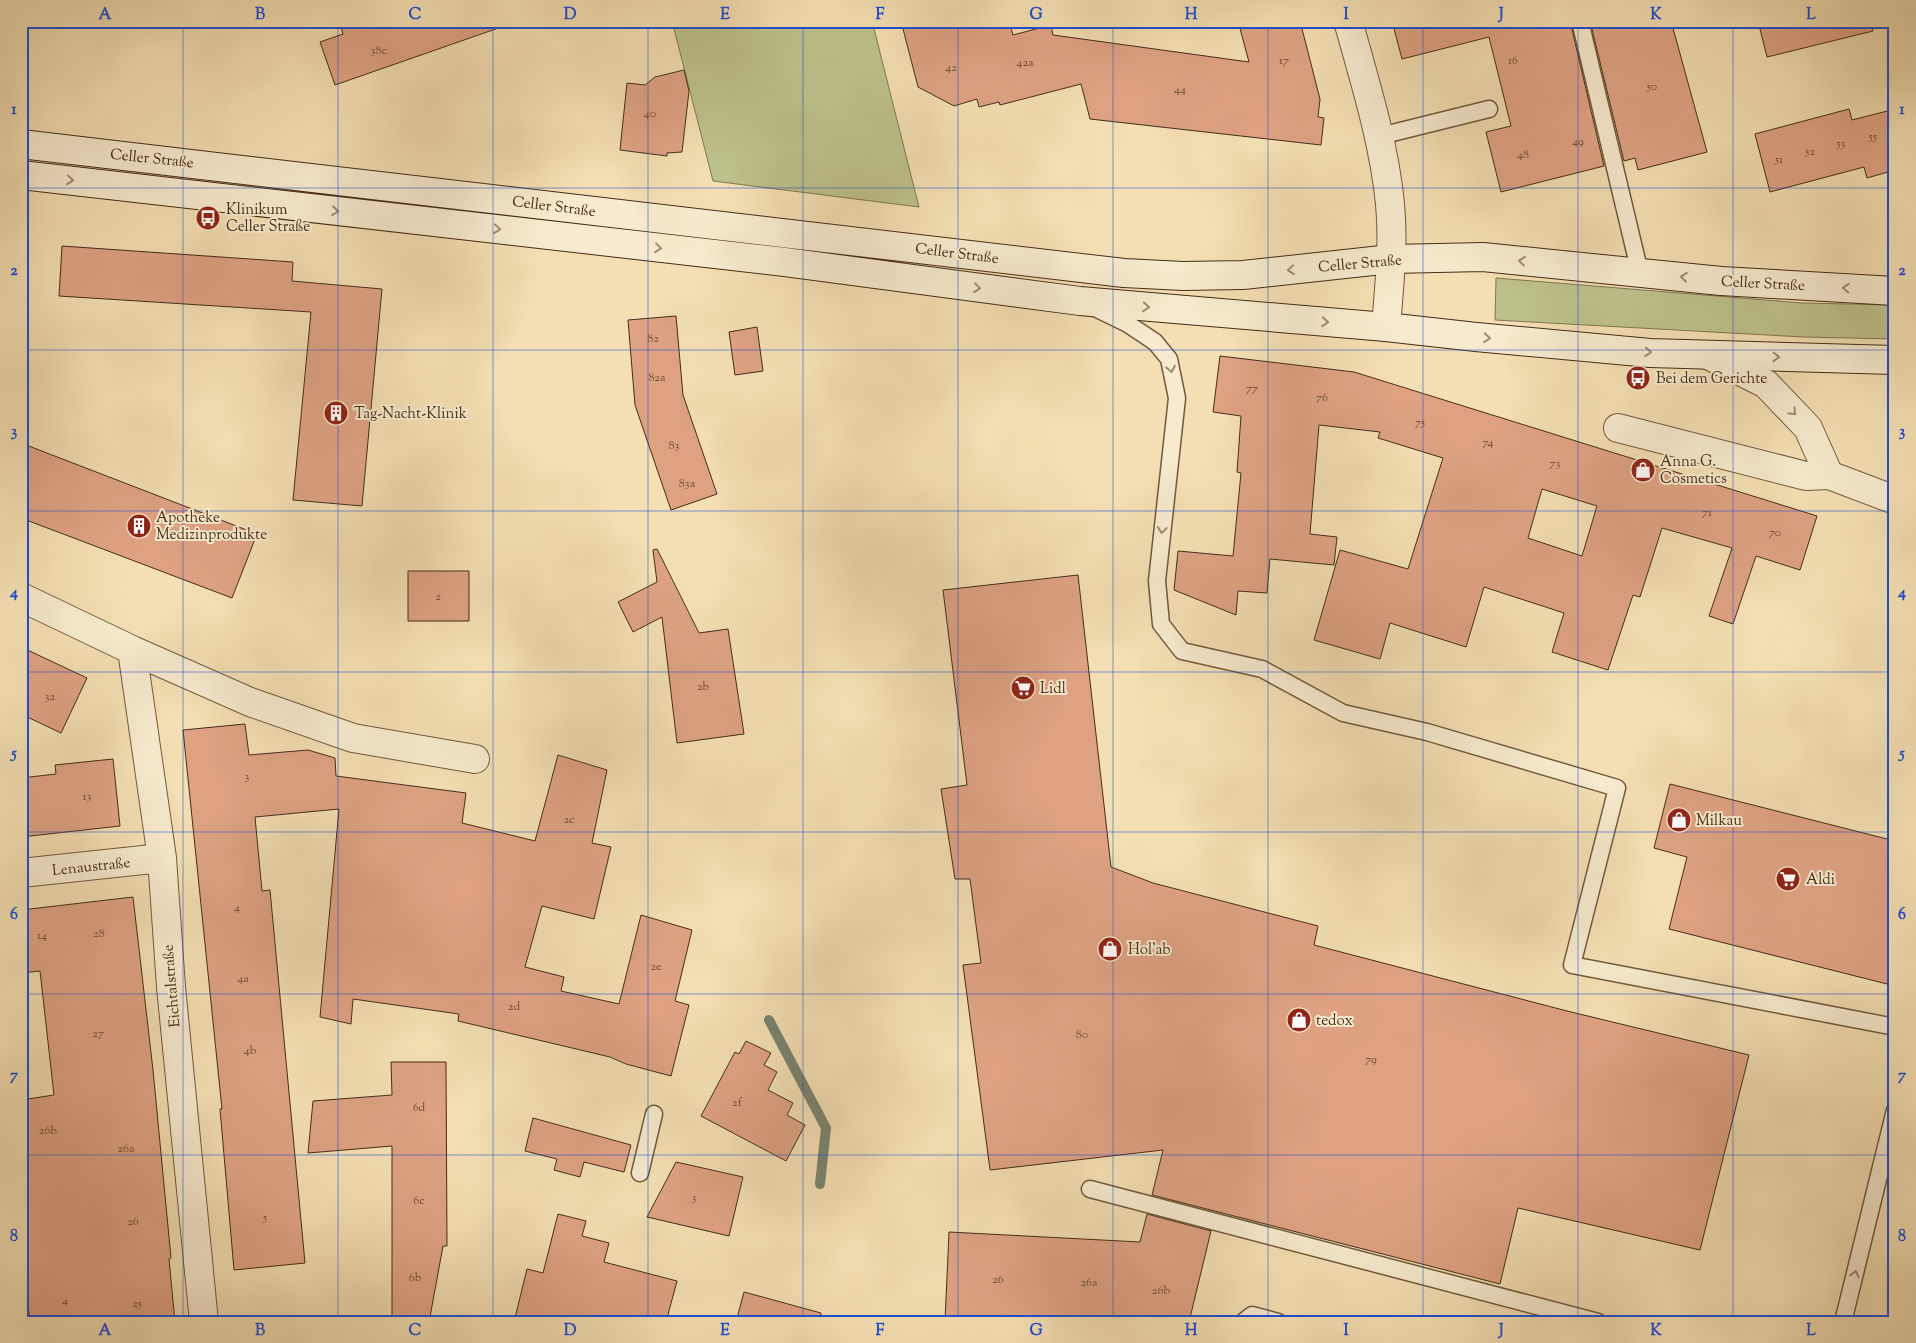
<svg xmlns="http://www.w3.org/2000/svg" width="1916" height="1343" viewBox="0 0 1916 1343" font-family="'Sorts Mill Goudy',serif">
<style>
.green{fill:#bdc18b;stroke:#817750}
.lines{fill:none;stroke-linecap:round;stroke-linejoin:round}
.stream{stroke:#79836f;stroke-width:10}
.building{fill:#dea283;stroke:#452d16;fill-rule:evenodd}
.service-casing{stroke:#705a3d;stroke-width:19}
.minor-casing{stroke:#705a3d;stroke-width:30}
.secondary-casing{stroke:#452d16;stroke-width:30}
.service{stroke:#f7eace;stroke-width:16}
.minor{stroke:#f7eace;stroke-width:28}
.secondary{stroke:#f7eace;stroke-width:28}
.oneway{stroke:#9e8c72}
.grid{fill:none;stroke:#1d4ed8;stroke-width:1;stroke-opacity:0.55}
.labels{text-anchor:middle;stroke-width:4;stroke-linejoin:round;paint-order:stroke}
.number-label{font-size:12px;fill:#6b4a31}
.street-label{font-size:15px;fill:#452d16;stroke:#f7eace}
.poi-label{font-size:15px;fill:#452d16;stroke:#f7eace;text-anchor:start}
.neatline{fill:none;stroke:#1d4ed8;stroke-width:2}
.grid-label{font-size:16px;text-anchor:middle;font-weight:bold;fill:#1d4ed8}
</style>
<rect width="100%" height="100%" fill="#f3dfb3"/>
<filter id="stains"><feTurbulence type="fractalNoise" baseFrequency=".004" numOctaves="4"/><feColorMatrix values="0 0 0 0 .2 0 0 0 0 .09 0 0 0 0 .02 0 0 0 .5 -.17"/></filter>
<radialGradient id="worn" r=".72"><stop offset=".6" stop-color="#630" stop-opacity="0"/><stop offset="1" stop-color="#630" stop-opacity=".3"/></radialGradient>
<path class="green" d="M 672,21 L 872,21 L 919,207 L 713,181 Z
M 1496,278 L 1802,303 L 1895,305 L 1895,339 L 1803,337 L 1495,320 Z"/>
<g class="lines">
<path class="stream" d="M 769,1020 L 826,1128 L 820,1184"/>
</g>
<path class="building" d="M 339,21 L 506,21 L 507,25 L 335,85 L 320,42 L 343,34 Z
M 901,21 L 1009,21 L 1013,35 L 1051,25 L 1053,35 L 1249,62 L 1238,21 L 1300,21 L 1320,99 L 1318,117 L 1324,118 L 1321,145 L 1090,119 L 1081,84 L 1000,105 L 999,102 L 979,107 L 977,99 L 954,106 L 918,87 Z
M 1392,21 L 1570,21 L 1604,166 L 1501,192 L 1486,132 L 1511,126 L 1489,37 L 1402,59 Z
M 1590,21 L 1671,21 L 1707,152 L 1638,170 L 1635,158 L 1624,161 Z
M 1758,21 L 1872,21 L 1873,31 L 1767,57 Z
M 684,70 L 689,91 L 682,152 L 667,153 L 667,156 L 620,150 L 627,83 L 645,85 L 655,77 Z
M 1849,109 L 1852,120 L 1895,109 L 1895,170 L 1867,178 L 1864,167 L 1770,192 L 1755,134 Z
M 62,246 L 293,262 L 292,281 L 382,289 L 362,506 L 293,500 L 311,312 L 59,296 Z
M 676,316 L 683,395 L 717,494 L 671,510 L 635,405 L 628,320 Z
M 757,327 L 763,371 L 735,375 L 729,332 Z
M 1220,356 L 1354,372 L 1817,516 L 1800,570 L 1756,556 L 1733,624 L 1709,616 L 1732,548 L 1662,528 L 1640,597 L 1633,595 L 1608,670 L 1552,652 L 1564,613 L 1484,587 L 1466,647 L 1390,623 L 1380,659 L 1314,640 L 1340,550 L 1408,569 L 1443,458 L 1378,438 L 1380,432 L 1319,425 L 1310,534 L 1337,537 L 1334,565 L 1270,559 L 1267,593 L 1238,591 L 1236,615 L 1174,590 L 1178,551 L 1233,556 L 1241,473 L 1237,472 L 1241,416 L 1213,412 ZM 1542,489 L 1597,506 L 1582,556 L 1528,538 Z
M 21,443 L 257,534 L 232,598 L 21,518 Z
M 657,549 L 699,633 L 728,629 L 744,734 L 677,743 L 662,617 L 633,632 L 618,602 L 657,582 L 653,550 Z
M 408,571 L 469,571 L 469,621 L 408,621 Z
M 1078,575 L 1111,867 L 1153,883 L 1318,926 L 1314,945 L 1567,1011 L 1749,1055 L 1700,1250 L 1518,1208 L 1500,1284 L 1152,1195 L 1163,1150 L 990,1170 L 963,965 L 981,963 L 970,879 L 955,879 L 941,789 L 967,785 L 943,590 Z
M 21,647 L 87,678 L 61,733 L 21,714 Z
M 245,724 L 249,755 L 308,750 L 335,758 L 336,776 L 466,793 L 462,823 L 535,841 L 558,755 L 607,770 L 592,843 L 611,847 L 594,919 L 542,906 L 525,967 L 564,977 L 561,991 L 619,1004 L 641,915 L 692,930 L 675,1001 L 689,1005 L 671,1076 L 626,1064 L 610,1057 L 458,1021 L 459,1014 L 353,999 L 351,1024 L 320,1017 L 339,809 L 255,817 L 262,891 L 270,890 L 305,1263 L 234,1270 L 220,1109 L 222,1109 L 183,730 Z
M 113,759 L 120,826 L 21,837 L 21,778 L 56,774 L 55,765 Z
M 1670,784 L 1895,841 L 1895,955 L 1887,984 L 1669,929 L 1687,857 L 1654,848 Z
M 133,897 L 153,1070 L 171,1258 L 169,1259 L 175,1322 L 30,1322 L 21,1239 L 21,1100 L 54,1095 L 40,971 L 21,973 L 21,910 Z
M 746,1041 L 771,1053 L 764,1065 L 777,1072 L 768,1090 L 793,1103 L 787,1115 L 805,1125 L 786,1161 L 701,1116 L 735,1052 L 739,1054 Z
M 391,1062 L 446,1062 L 447,1246 L 443,1246 L 430,1317 L 395,1322 L 392,1322 L 392,1146 L 308,1153 L 313,1101 L 392,1095 Z
M 533,1118 L 631,1145 L 624,1172 L 584,1162 L 580,1177 L 554,1170 L 557,1159 L 525,1151 Z
M 676,1162 L 743,1177 L 729,1236 L 647,1217 Z
M 558,1214 L 586,1221 L 582,1236 L 609,1243 L 604,1262 L 677,1281 L 666,1322 L 514,1322 L 527,1269 L 543,1273 Z
M 1147,1214 L 1211,1231 L 1189,1322 L 945,1322 L 949,1232 L 1140,1242 Z
M 744,1292 L 821,1313 L 820,1322 L 736,1322 Z"/>
<g class="lines">
<defs>
<path id="service" d="M 1580,21 L 1640,273
M 1380,136 L 1489,109
M 1095,308 L 1128,324 L 1155,342 L 1169,359 L 1177,398 L 1157,581 L 1161,624 L 1182,651 L 1262,669 L 1343,713 L 1427,732 L 1617,788 L 1572,965 L 1895,1027
M 640,1173 L 654,1114
M 1090,1189 L 1598,1322
M 1243,1322 L 1252,1315 L 1278,1322
M 1843,1322 L 1895,1110"/>
<path id="minor" d="M 1348,21 C 1365,82 1384,142 1390,204 C 1394,245 1389,287 1386,327
M 1710,356 L 1766,384 L 1808,428 L 1829,475
M 1618,428 L 1806,476 L 1829,475 L 1895,500
M 21,597 L 132,650 L 162,858 L 171,987 L 204,1322
M 132,650 L 250,702 L 353,738 L 475,759
M 21,873 L 162,858"/>
<path id="secondary" d="M 21,144 L 1124,273 L 1183,276 L 1243,275 L 1391,259 L 1483,257 L 1721,281 L 1895,291
M 21,175 L 785,262 L 1080,301 L 1386,327 L 1476,337 L 1650,353 L 1895,360"/>
</defs>
<use href="#service" class="service-casing"/>
<use href="#minor" class="minor-casing"/>
<use href="#secondary" class="secondary-casing"/>
<use href="#service" class="service"/>
<use href="#minor" class="minor"/>
<use href="#secondary" class="secondary"/>
</g>
<defs><path id="oneway-chevron" d="M-2-3.5L2.5 0L-2 3.5" fill="none" stroke-width="1.6" stroke-linecap="round" stroke-linejoin="round" transform="scale(1.25)"/></defs>
<g class="oneway">
<use href="#oneway-chevron" transform="translate(70 180) rotate(6)"/>
<use href="#oneway-chevron" transform="translate(335 211) rotate(6)"/>
<use href="#oneway-chevron" transform="translate(497 229) rotate(6)"/>
<use href="#oneway-chevron" transform="translate(658 248) rotate(7)"/>
<use href="#oneway-chevron" transform="translate(1522 261) rotate(-173)"/>
<use href="#oneway-chevron" transform="translate(1291 270) rotate(174)"/>
<use href="#oneway-chevron" transform="translate(1684 277) rotate(-174)"/>
<use href="#oneway-chevron" transform="translate(977 288) rotate(7)"/>
<use href="#oneway-chevron" transform="translate(1846 288) rotate(-177)"/>
<use href="#oneway-chevron" transform="translate(1146 307) rotate(5)"/>
<use href="#oneway-chevron" transform="translate(1325 322) rotate(5)"/>
<use href="#oneway-chevron" transform="translate(1487 338) rotate(5)"/>
<use href="#oneway-chevron" transform="translate(1648 352) rotate(4)"/>
<use href="#oneway-chevron" transform="translate(1776 357) rotate(1)"/>
<use href="#oneway-chevron" transform="translate(1171 369) rotate(79)"/>
<use href="#oneway-chevron" transform="translate(1793 412) rotate(47)"/>
<use href="#oneway-chevron" transform="translate(1162 530) rotate(96)"/>
<use href="#oneway-chevron" transform="translate(1855 1274) rotate(-76)"/>
</g>
<path class="grid" d="M 183,21 L 183,1322M 338,21 L 338,1322M 493,21 L 493,1322M 648,21 L 648,1322M 803,21 L 803,1322M 958,21 L 958,1322M 1113,21 L 1113,1322M 1268,21 L 1268,1322M 1423,21 L 1423,1322M 1578,21 L 1578,1322M 1733,21 L 1733,1322M 21,188 L 1895,188M 21,350 L 1895,350M 21,511 L 1895,511M 21,672 L 1895,672M 21,832 L 1895,832M 21,994 L 1895,994M 21,1155 L 1895,1155"/>
<defs>
<symbol id="bus-disc" viewBox="-11 -11 22 22"><circle r="9.5" fill="#8f2418" stroke="#f7eace"/><path d="M-5-6H5V4H4V6H2V4H-2V6H-4V4H-5ZM-3.5-4V0h7V-4ZM-3.5 1.2v1.5H-2V1.2ZM2 1.2v1.5H3.5V1.2Z" fill="#fff"/></symbol>
<symbol id="building-disc" viewBox="-11 -11 22 22"><circle r="9.5" fill="#8f2418" stroke="#f7eace"/><path d="M-4-6H4V6H1V3H-1V6H-4ZM-2.5-4.3h1.7v1.8h-1.7ZM.8-4.3h1.7v1.8H.8ZM-2.5-1h1.7V.8h-1.7ZM.8-1h1.7V.8H.8Z" fill="#fff"/></symbol>
<symbol id="shop-disc" viewBox="-11 -11 22 22"><circle r="9.5" fill="#8f2418" stroke="#f7eace"/><path d="M-5-2.5h2.3a2.7 3.5 0 0 1 5.4 0H5L5.5 6h-11ZM-1.5-2.5h3a1.5 2.3 0 0 0-3 0Z" fill="#fff"/></symbol>
<symbol id="supermarket-disc" viewBox="-11 -11 22 22"><circle r="9.5" fill="#8f2418" stroke="#f7eace"/><path d="M-6-5.5h2.5l.6 2H6L4.5 2H-2.5L-4.4-4H-6ZM-1.5 3.2a1.3 1.3 0 1 0 .1 0ZM3 3.2a1.3 1.3 0 1 0 .1 0Z" fill="#fff"/></symbol>
</defs>
<g fill-rule="evenodd">
<use href="#bus-disc" x="194" y="204" width="28" height="28"/>
<use href="#bus-disc" x="1624" y="364" width="28" height="28"/>
<use href="#building-disc" x="322" y="399" width="28" height="28"/>
<use href="#shop-disc" x="1629" y="456" width="28" height="28"/>
<use href="#building-disc" x="125" y="512" width="28" height="28"/>
<use href="#supermarket-disc" x="1009" y="674" width="28" height="28"/>
<use href="#shop-disc" x="1665" y="806" width="28" height="28"/>
<use href="#supermarket-disc" x="1774" y="865" width="28" height="28"/>
<use href="#shop-disc" x="1096" y="935" width="28" height="28"/>
<use href="#shop-disc" x="1285" y="1006" width="28" height="28"/>
</g>
<g class="labels">
<g class="number-label">
<text x="379" y="54">38c</text>
<text x="1284" y="64">17</text>
<text x="1513" y="64">16</text>
<text x="1025" y="66">42a</text>
<text x="951" y="71">42</text>
<text x="1652" y="90">50</text>
<text x="1180" y="93">44</text>
<text x="650" y="117">40</text>
<text x="1873" y="140">55</text>
<text x="1578" y="145">49</text>
<text x="1841" y="147">53</text>
<text x="1810" y="155">52</text>
<text x="1523" y="158">48</text>
<text x="1779" y="163">51</text>
<text x="653" y="342">82</text>
<text x="657" y="381">82a</text>
<text x="1252" y="392">77</text>
<text x="1322" y="401">76</text>
<text x="1420" y="426">75</text>
<text x="1488" y="446">74</text>
<text x="674" y="449">83</text>
<text x="1555" y="467">73</text>
<text x="687" y="487">83a</text>
<text x="1707" y="516">71</text>
<text x="1775" y="536">70</text>
<text x="438" y="600">2</text>
<text x="703" y="690">2b</text>
<text x="50" y="700">32</text>
<text x="247" y="780">3</text>
<text x="87" y="800">13</text>
<text x="569" y="823">2c</text>
<text x="237" y="911">4</text>
<text x="99" y="937">28</text>
<text x="42" y="939">14</text>
<text x="656" y="970">2e</text>
<text x="243" y="982">4a</text>
<text x="514" y="1010">2d</text>
<text x="98" y="1037">27</text>
<text x="1082" y="1038">80</text>
<text x="250" y="1054">4b</text>
<text x="1371" y="1063">79</text>
<text x="737" y="1106">2f</text>
<text x="419" y="1111">6d</text>
<text x="48" y="1134">26b</text>
<text x="126" y="1152">26a</text>
<text x="694" y="1201">3</text>
<text x="419" y="1204">6c</text>
<text x="265" y="1221">5</text>
<text x="133" y="1225">26</text>
<text x="415" y="1281">6b</text>
<text x="998" y="1283">26</text>
<text x="1089" y="1286">26a</text>
<text x="1161" y="1294">26b</text>
<text x="65" y="1304">4</text>
<text x="137" y="1307">25</text>
</g>
<g class="street-label">
<text transform="translate(152 158) rotate(6)" y="5">Celler Straße</text>
<text transform="translate(554 206) rotate(7)" y="5">Celler Straße</text>
<text transform="translate(957 253) rotate(7)" y="5">Celler Straße</text>
<text transform="translate(1360 263) rotate(-5)" y="5">Celler Straße</text>
<text transform="translate(1763 283) rotate(3)" y="5">Celler Straße</text>
<text transform="translate(91 866) rotate(-6)" y="5">Lenaustraße</text>
<text transform="translate(171 986) rotate(-95)" y="5">Eichtalstraße</text>
</g>
<g class="poi-label">
<text x="226" y="214">Klinikum<tspan x="226" dy="17">Celler Straße</tspan></text>
<text x="1656" y="383">Bei dem Gerichte</text>
<text x="354" y="418">Tag-Nacht-Klinik</text>
<text x="1660" y="466">Anna G.<tspan x="1660" dy="17">Cosmetics</tspan></text>
<text x="156" y="522">Apotheke<tspan x="156" dy="17">Medizinprodukte</tspan></text>
<text x="1040" y="693">Lidl</text>
<text x="1696" y="825">Milkau</text>
<text x="1806" y="884">Aldi</text>
<text x="1128" y="954">Hol'ab</text>
<text x="1316" y="1025">tedox</text>
</g>
</g>
<rect width="1916" height="1343" fill="none" stroke="#f3dfb3" stroke-width="55"/>
<rect x="28" y="28" width="1860" height="1288" class="neatline"/>
<g class="grid-label">
<text x="105" y="19">A</text>
<text x="260" y="19">B</text>
<text x="415" y="19">C</text>
<text x="570" y="19">D</text>
<text x="725" y="19">E</text>
<text x="880" y="19">F</text>
<text x="1036" y="19">G</text>
<text x="1191" y="19">H</text>
<text x="1346" y="19">I</text>
<text x="1501" y="19">J</text>
<text x="1656" y="19">K</text>
<text x="1811" y="19">L</text>
<text x="14" y="114">1</text>
<text x="1902" y="114">1</text>
<text x="14" y="275">2</text>
<text x="1902" y="275">2</text>
<text x="14" y="436">3</text>
<text x="1902" y="436">3</text>
<text x="14" y="597">4</text>
<text x="1902" y="597">4</text>
<text x="14" y="758">5</text>
<text x="1902" y="758">5</text>
<text x="14" y="919">6</text>
<text x="1902" y="919">6</text>
<text x="14" y="1080">7</text>
<text x="1902" y="1080">7</text>
<text x="14" y="1241">8</text>
<text x="1902" y="1241">8</text>
<text x="105" y="1335">A</text>
<text x="260" y="1335">B</text>
<text x="415" y="1335">C</text>
<text x="570" y="1335">D</text>
<text x="725" y="1335">E</text>
<text x="880" y="1335">F</text>
<text x="1036" y="1335">G</text>
<text x="1191" y="1335">H</text>
<text x="1346" y="1335">I</text>
<text x="1501" y="1335">J</text>
<text x="1656" y="1335">K</text>
<text x="1811" y="1335">L</text>
</g>
<rect width="100%" height="100%" filter="url(#stains)"/>
<rect width="100%" height="100%" fill="url(#worn)"/>
</svg>
